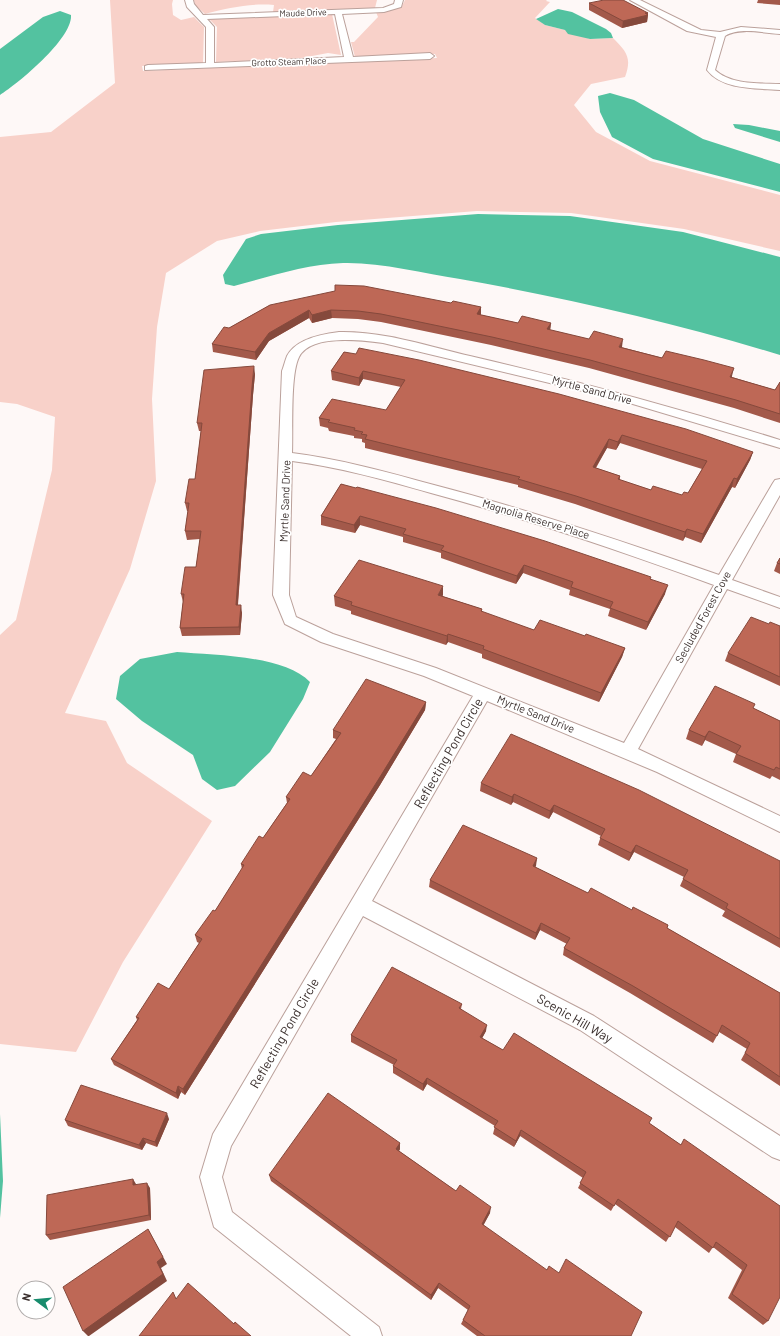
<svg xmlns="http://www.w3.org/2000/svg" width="780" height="1336" viewBox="0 0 780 1336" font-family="Barlow,sans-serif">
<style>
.green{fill:#f8d1c9}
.water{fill:#53c2a0}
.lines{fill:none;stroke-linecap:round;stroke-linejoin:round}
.street-casing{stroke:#bba19b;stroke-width:2}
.street{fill:#fff;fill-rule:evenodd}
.wall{fill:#a3594a;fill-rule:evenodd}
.shaded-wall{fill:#85493c}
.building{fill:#be6856;stroke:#85493c;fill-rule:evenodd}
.labels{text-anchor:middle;stroke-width:3.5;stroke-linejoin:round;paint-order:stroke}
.far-street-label{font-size:9px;fill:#3a2f2d;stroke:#fff}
.street-label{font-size:11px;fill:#3a2f2d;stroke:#fff}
.near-street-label{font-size:13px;fill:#3a2f2d;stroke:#fff}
</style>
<rect width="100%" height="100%" fill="#fef8f7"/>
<path class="green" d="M 110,0 L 173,0 L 172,4 L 173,15 L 181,20 L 194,17 L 204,27 L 203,63 L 142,66 L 143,71 L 437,58 L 435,54 L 355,57 L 351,42 L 354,42 L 378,17 L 376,12 L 389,11 L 402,6 L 405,0 L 547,0 L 546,1 L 550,2 L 535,18 L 545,25 L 565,30 L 590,39 L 613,38 C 627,52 632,58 625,77 L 591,84 L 574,105 L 596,132 L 650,161 L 780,195 L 780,251 L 684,229 L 571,213 L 477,211 L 336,222 L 260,231 L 217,241 L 166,273 L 157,327 L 152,399 L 156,481 L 130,569 L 65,713 L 106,721 L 127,763 L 212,821 L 123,962 L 76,1052 L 0,1044 L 0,635 L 16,620 L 52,470 L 55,417 L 17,404 L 0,402 L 0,137 L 51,132 L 115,83 Z
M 194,0 L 377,0 L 375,8 L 273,12 L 274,5 C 250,3 228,8 205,14 L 195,5 Z
M 332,14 L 341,55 L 328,53 L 296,59 L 216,62 L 217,27 L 209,19 Z"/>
<path class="water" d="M 558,9 L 572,12 L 606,29 L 611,33 L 613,38 L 590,39 L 568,34 L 565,30 L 545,25 L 536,19 Z
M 60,11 L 71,15 C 73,38 19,83 0,95 L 0,49 L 43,17 Z
M 610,93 L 634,100 L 703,139 L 780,164 L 780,192 L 653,159 L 612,137 L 600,112 L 598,96 Z
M 733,124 L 749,125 L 780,131 L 780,142 L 735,128 Z
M 478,214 L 570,216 L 683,232 L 780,257 L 780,355 C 676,323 567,298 460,279 C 423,273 379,262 343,263 C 306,264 269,277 234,286 L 225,284 L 223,275 L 246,239 L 261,234 L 338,225 Z
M 177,652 C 213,655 284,655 310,682 L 303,699 L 270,752 L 235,786 L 217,790 L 202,779 L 193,755 L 142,721 L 116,699 L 120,676 L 140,659 Z
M 0,1114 L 3,1181 L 0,1218 Z"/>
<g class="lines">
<defs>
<path id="street" d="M 185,0 L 193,0 L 194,4 L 203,15 L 383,8 L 394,4 L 395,0 L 403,0 L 401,7 L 384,12 L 342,14 L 353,57 L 430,53 L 434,56 L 430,59 L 145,70 L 145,66 L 148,65 L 206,63 L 206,27 L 187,7 ZM 335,14 L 344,57 L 214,63 L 214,27 L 207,19 Z
M 630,0 L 640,0 L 701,30 L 720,32 L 741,27 L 780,30 L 780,34 C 763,33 740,27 725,36 L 715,70 C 731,85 759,83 780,84 L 780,90 C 757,88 722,90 707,70 L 716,37 L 687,31 Z
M 339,332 C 384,331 427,346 470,356 C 574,380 678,408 780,440 L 780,448 L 616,399 L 383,343 C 362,340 310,334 299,357 C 290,375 293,430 292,453 C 340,459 387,472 434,485 C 530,510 625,542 719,575 L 773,483 L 775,480 L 780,479 L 780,495 L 732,580 L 780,597 L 780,608 L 727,589 L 638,749 L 780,816 L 780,832 L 657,772 L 487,701 L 372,901 L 594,1016 L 780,1136 L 780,1160 L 772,1157 L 580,1030 L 363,916 L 231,1146 L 222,1177 L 232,1212 L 379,1327 L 382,1336 L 351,1336 L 214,1227 L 200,1177 L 213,1134 L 473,696 L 424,676 L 321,642 L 285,624 L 273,595 L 282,371 C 284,366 285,361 287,356 C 296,339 322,334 339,332 ZM 292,461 C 339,467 385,480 431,493 C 527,519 621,551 714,585 L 624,743 L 436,668 L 333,634 L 296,617 L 289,595 Z"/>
</defs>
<use href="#street" class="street-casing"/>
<use href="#street" class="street"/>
</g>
<path class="wall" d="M 758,0 L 780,0 L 780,5 L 757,3 Z
M 589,3 L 648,13 L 647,22 L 622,28 L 589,10 Z
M 451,303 L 481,307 L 481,315 L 518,323 L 551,323 L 550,330 L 621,347 L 732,376 L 732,377 L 775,390 L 780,382 L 780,423 L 734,408 L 589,368 L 491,345 L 381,322 L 358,319 L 332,318 L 312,323 L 309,318 L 269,341 L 256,360 L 213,352 L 212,344 L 229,328 L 270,305 Z
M 344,352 L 753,452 L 750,460 L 735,488 L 732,487 L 701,543 L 685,537 L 683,541 L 575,504 L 518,487 L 518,485 L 365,448 L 365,443 L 362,442 L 362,439 L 354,438 L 354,436 L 329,431 L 328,428 L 320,426 L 319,418 L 386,410 L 401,387 L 363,379 L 359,386 L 332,380 L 331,371 ZM 620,443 L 702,469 L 688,493 L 682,495 L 651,490 L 620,480 L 620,476 L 596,468 L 607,448 L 616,450 Z
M 255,374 L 253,395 L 238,605 L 242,613 L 240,635 L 182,636 L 180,628 L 183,602 L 181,594 L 196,567 L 200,539 L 187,540 L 185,531 L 188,511 L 187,511 L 185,503 L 195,479 L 201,431 L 199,431 L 197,423 Z
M 341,484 L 651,579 L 665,594 L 646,630 L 608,616 L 610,609 L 569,595 L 570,590 L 523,573 L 516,584 L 441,558 L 441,553 L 403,542 L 403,537 L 360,525 L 355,533 L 321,525 L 321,516 Z
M 780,558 L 780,574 L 774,571 L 777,563 Z
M 443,595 L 442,596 L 482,609 L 482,612 L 534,630 L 585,636 L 625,648 L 622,657 L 599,702 L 482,658 L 482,654 L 448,642 L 446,645 L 351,614 L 351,611 L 335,606 L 334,596 Z
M 769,624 L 780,626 L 780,686 L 725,661 L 728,653 Z
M 426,702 L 425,710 L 380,785 L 185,1095 L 181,1092 L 178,1099 L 114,1065 L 111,1059 L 137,1020 L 136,1017 L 169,989 L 199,943 L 197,942 L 195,935 L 215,911 L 242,869 L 241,864 L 263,838 L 287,803 L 286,797 L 311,776 L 336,739 L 333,738 L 333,730 Z
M 753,708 L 780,721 L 780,780 L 772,776 L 770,779 L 733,762 L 736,754 L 705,740 L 702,746 L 686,739 L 689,730 Z
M 481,783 L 780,861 L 780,948 L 722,916 L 725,911 L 680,886 L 684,877 L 634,852 L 629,861 L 598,845 L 601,836 L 553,812 L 549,819 L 513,802 L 511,805 L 480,791 Z
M 537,858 L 535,867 L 588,893 L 668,925 L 667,928 L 780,993 L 780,1086 L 741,1060 L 747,1049 L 719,1032 L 713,1043 L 630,993 L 563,955 L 564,948 L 567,944 L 540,930 L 535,940 L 429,887 L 430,880 Z
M 462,1004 L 461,1009 L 486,1031 L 482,1038 L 503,1050 L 649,1123 L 681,1145 L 780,1206 L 768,1321 L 763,1325 L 728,1298 L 742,1270 L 713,1247 L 709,1253 L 675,1227 L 666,1242 L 615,1204 L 611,1211 L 578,1188 L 583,1178 L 520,1136 L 514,1147 L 493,1134 L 495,1126 L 427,1084 L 423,1091 L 393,1073 L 393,1066 L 394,1065 L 351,1042 L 351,1035 Z
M 169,1119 L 157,1147 L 146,1143 L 142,1150 L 68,1126 L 65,1120 Z
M 400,1143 L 400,1149 L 399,1151 L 456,1191 L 490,1213 L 483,1225 L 631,1336 L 477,1336 L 461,1324 L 468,1310 L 438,1288 L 431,1300 L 271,1181 L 269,1175 Z
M 136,1184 L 136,1185 L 150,1188 L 151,1220 L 50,1240 L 46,1235 Z"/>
<path class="shaded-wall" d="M 648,13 L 647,15 L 648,15 L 647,22 L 622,28 L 623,21 Z
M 481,307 L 481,315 L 477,314 Z
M 309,310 L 309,318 L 269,341 L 256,360 L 255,352 L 269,333 Z
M 331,310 L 332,318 L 312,323 L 312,315 Z
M 551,323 L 550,331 L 547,329 Z
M 623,339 L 622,347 L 617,355 L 619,347 Z
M 254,366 L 255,374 L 253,395 L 237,614 L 236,605 L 252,387 Z
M 734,368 L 732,376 L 727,385 L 730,377 Z
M 363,371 L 363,379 L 359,386 L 359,378 Z
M 622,435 L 620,443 L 616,450 L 618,442 Z
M 609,439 L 607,448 L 591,475 L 593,467 Z
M 753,452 L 750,460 L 735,488 L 737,479 Z
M 734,478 L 732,487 L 701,543 L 703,534 Z
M 360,516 L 360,525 L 355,533 L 354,525 Z
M 687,529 L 685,537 L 683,541 L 685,532 Z
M 524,565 L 523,573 L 516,584 L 517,576 Z
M 668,585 L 665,594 L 646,630 L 648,622 Z
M 443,586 L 443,595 L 438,604 L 438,595 Z
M 241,605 L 242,613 L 240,635 L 239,627 Z
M 448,634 L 448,642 L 446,645 L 447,636 Z
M 625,648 L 622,657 L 599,702 L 601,693 Z
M 426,702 L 425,710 L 380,785 L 185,1095 L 183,1089 Z
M 709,731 L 705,740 L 702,746 L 705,737 Z
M 514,794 L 513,802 L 511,805 L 512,797 Z
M 554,805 L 553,812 L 549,819 L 550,811 Z
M 636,845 L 634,852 L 629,861 L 631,853 Z
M 537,858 L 536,866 L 532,873 L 533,866 Z
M 541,923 L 540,930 L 535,940 L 536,933 Z
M 487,1025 L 486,1031 L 479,1044 L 480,1037 Z
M 427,1078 L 427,1084 L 423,1091 L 423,1084 Z
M 178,1086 L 181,1092 L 178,1099 L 176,1093 Z
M 167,1113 L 169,1119 L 157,1147 L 155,1142 Z
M 521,1130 L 520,1136 L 514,1147 L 516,1141 Z
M 143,1138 L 146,1143 L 142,1150 L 139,1145 Z
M 400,1143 L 400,1149 L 396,1156 L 396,1149 Z
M 133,1179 L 136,1184 L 136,1190 L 133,1185 Z
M 147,1183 L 150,1188 L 151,1220 L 149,1215 Z
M 491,1207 L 490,1213 L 481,1230 L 482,1224 Z
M 148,1229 L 167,1264 L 161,1268 L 167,1281 L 89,1336 L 88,1336 L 83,1331 L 157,1262 Z
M 439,1283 L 438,1288 L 431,1300 L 431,1295 Z"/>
<path class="building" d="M 604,0 L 623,0 L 648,13 L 645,13 L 648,15 L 623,21 L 589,3 Z
M 335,285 L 364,286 L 451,303 L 453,301 L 481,307 L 477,314 L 518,323 L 522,316 L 551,323 L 547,329 L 589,339 L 594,331 L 623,339 L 619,347 L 662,358 L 666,351 L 704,360 L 734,368 L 730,377 L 775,390 L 780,382 L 780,414 L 736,400 L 590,360 L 492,337 L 381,314 L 358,311 L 331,310 L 312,315 L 309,310 L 269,333 L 255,352 L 212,344 L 224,327 L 229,328 L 270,305 L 335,291 Z
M 359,348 L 419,360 L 559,394 L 686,429 L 753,452 L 737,479 L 734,478 L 703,534 L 687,529 L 685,532 L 576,496 L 518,479 L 520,477 L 365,439 L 367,435 L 361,434 L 363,432 L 354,430 L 355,428 L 328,422 L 330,420 L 319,418 L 332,399 L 386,410 L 405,380 L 363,371 L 359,378 L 331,371 L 344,352 L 356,354 ZM 622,435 L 707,461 L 688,493 L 684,492 L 682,495 L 653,486 L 651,490 L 618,479 L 620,476 L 593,467 L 609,439 L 618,442 Z
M 254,366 L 252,387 L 236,605 L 241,605 L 239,627 L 180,628 L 184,594 L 181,594 L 185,567 L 196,567 L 201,531 L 185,531 L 189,503 L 185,503 L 189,479 L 195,479 L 202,423 L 197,423 L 204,370 Z
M 341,484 L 356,488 L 357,487 L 436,508 L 545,541 L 651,577 L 650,579 L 668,585 L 648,622 L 610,608 L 613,602 L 571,587 L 573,582 L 524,565 L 517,576 L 441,550 L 444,546 L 403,534 L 406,529 L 360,516 L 354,525 L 321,516 Z
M 780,558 L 780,564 L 777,563 Z
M 359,560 L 443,586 L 438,595 L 482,609 L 481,611 L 534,630 L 540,620 L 585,636 L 586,634 L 625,648 L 601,693 L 483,649 L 484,646 L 448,634 L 447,636 L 351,605 L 352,602 L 334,596 Z
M 751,617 L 769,624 L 770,622 L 780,626 L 780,677 L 728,653 Z
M 366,679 L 426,702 L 380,777 L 183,1089 L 178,1086 L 176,1093 L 111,1059 L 139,1018 L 136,1017 L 158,983 L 169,989 L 202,939 L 195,935 L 213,910 L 215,911 L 244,865 L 241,864 L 259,836 L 263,838 L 290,799 L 286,797 L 303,772 L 311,776 L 341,733 L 333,730 Z
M 715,686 L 755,704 L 753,708 L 780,721 L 780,769 L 776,767 L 774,770 L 736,754 L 741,746 L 709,731 L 705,737 L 689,730 Z
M 511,734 L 639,790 L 780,861 L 780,939 L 726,908 L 728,904 L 683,879 L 688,870 L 636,845 L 631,853 L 600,838 L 605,829 L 554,805 L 550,811 L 514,794 L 512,797 L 481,783 Z
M 463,825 L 537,858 L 533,866 L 588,893 L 591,888 L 632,910 L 633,907 L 668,925 L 667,928 L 780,993 L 780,1077 L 745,1053 L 750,1043 L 722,1025 L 717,1036 L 633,986 L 564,948 L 570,938 L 541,923 L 536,933 L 430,880 Z
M 392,967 L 462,1004 L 459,1008 L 487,1025 L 480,1037 L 503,1050 L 514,1033 L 652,1118 L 649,1123 L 681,1145 L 684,1139 L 780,1206 L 780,1297 L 768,1321 L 732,1294 L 747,1265 L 716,1242 L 713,1248 L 678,1221 L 670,1237 L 618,1199 L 614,1206 L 580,1183 L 586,1172 L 521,1130 L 516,1141 L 494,1127 L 498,1121 L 427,1078 L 423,1084 L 393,1066 L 397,1060 L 351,1035 Z
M 81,1085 L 167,1113 L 155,1142 L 143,1138 L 139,1145 L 65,1120 Z
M 328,1093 L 400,1143 L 396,1149 L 456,1191 L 460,1185 L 491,1207 L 482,1224 L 547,1270 L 549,1266 L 559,1273 L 566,1259 L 642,1312 L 631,1336 L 485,1336 L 463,1320 L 470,1306 L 439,1283 L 431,1295 L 269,1175 Z
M 133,1179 L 133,1185 L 147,1183 L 149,1215 L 46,1235 L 47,1195 Z
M 148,1229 L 163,1257 L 157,1262 L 163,1274 L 83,1331 L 63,1287 Z
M 188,1283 L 234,1324 L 235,1322 L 251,1336 L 139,1336 L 173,1292 L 176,1299 Z"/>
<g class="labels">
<g class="far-street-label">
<text transform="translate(303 13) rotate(-2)" y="3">Maude Drive</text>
<text transform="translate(289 62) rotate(-2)" y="3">Grotto Steam Place</text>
</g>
<g class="street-label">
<text transform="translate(592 390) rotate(15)" y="4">Myrtle Sand Drive</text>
<text transform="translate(285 501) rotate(-88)" y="4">Myrtle Sand Drive</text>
<text transform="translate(536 519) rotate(17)" y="4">Magnolia Reserve Place</text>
<text transform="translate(703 617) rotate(-61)" y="4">Secluded Forest Cove</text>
<text transform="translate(536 714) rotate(22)" y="4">Myrtle Sand Drive</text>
</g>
<g class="near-street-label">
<text transform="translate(448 753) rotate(-60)" y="5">Reflecting Pond Circle</text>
<text transform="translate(575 1018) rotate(30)" y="5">Scenic Hill Way</text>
<text transform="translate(284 1033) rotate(-60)" y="5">Reflecting Pond Circle</text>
</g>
</g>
<g transform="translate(36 1300) rotate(286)"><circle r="19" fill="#ffffff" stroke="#b0acab"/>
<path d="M0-3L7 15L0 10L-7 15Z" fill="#178c6d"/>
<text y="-6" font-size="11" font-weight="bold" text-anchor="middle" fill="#3a2f2d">N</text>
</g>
</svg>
